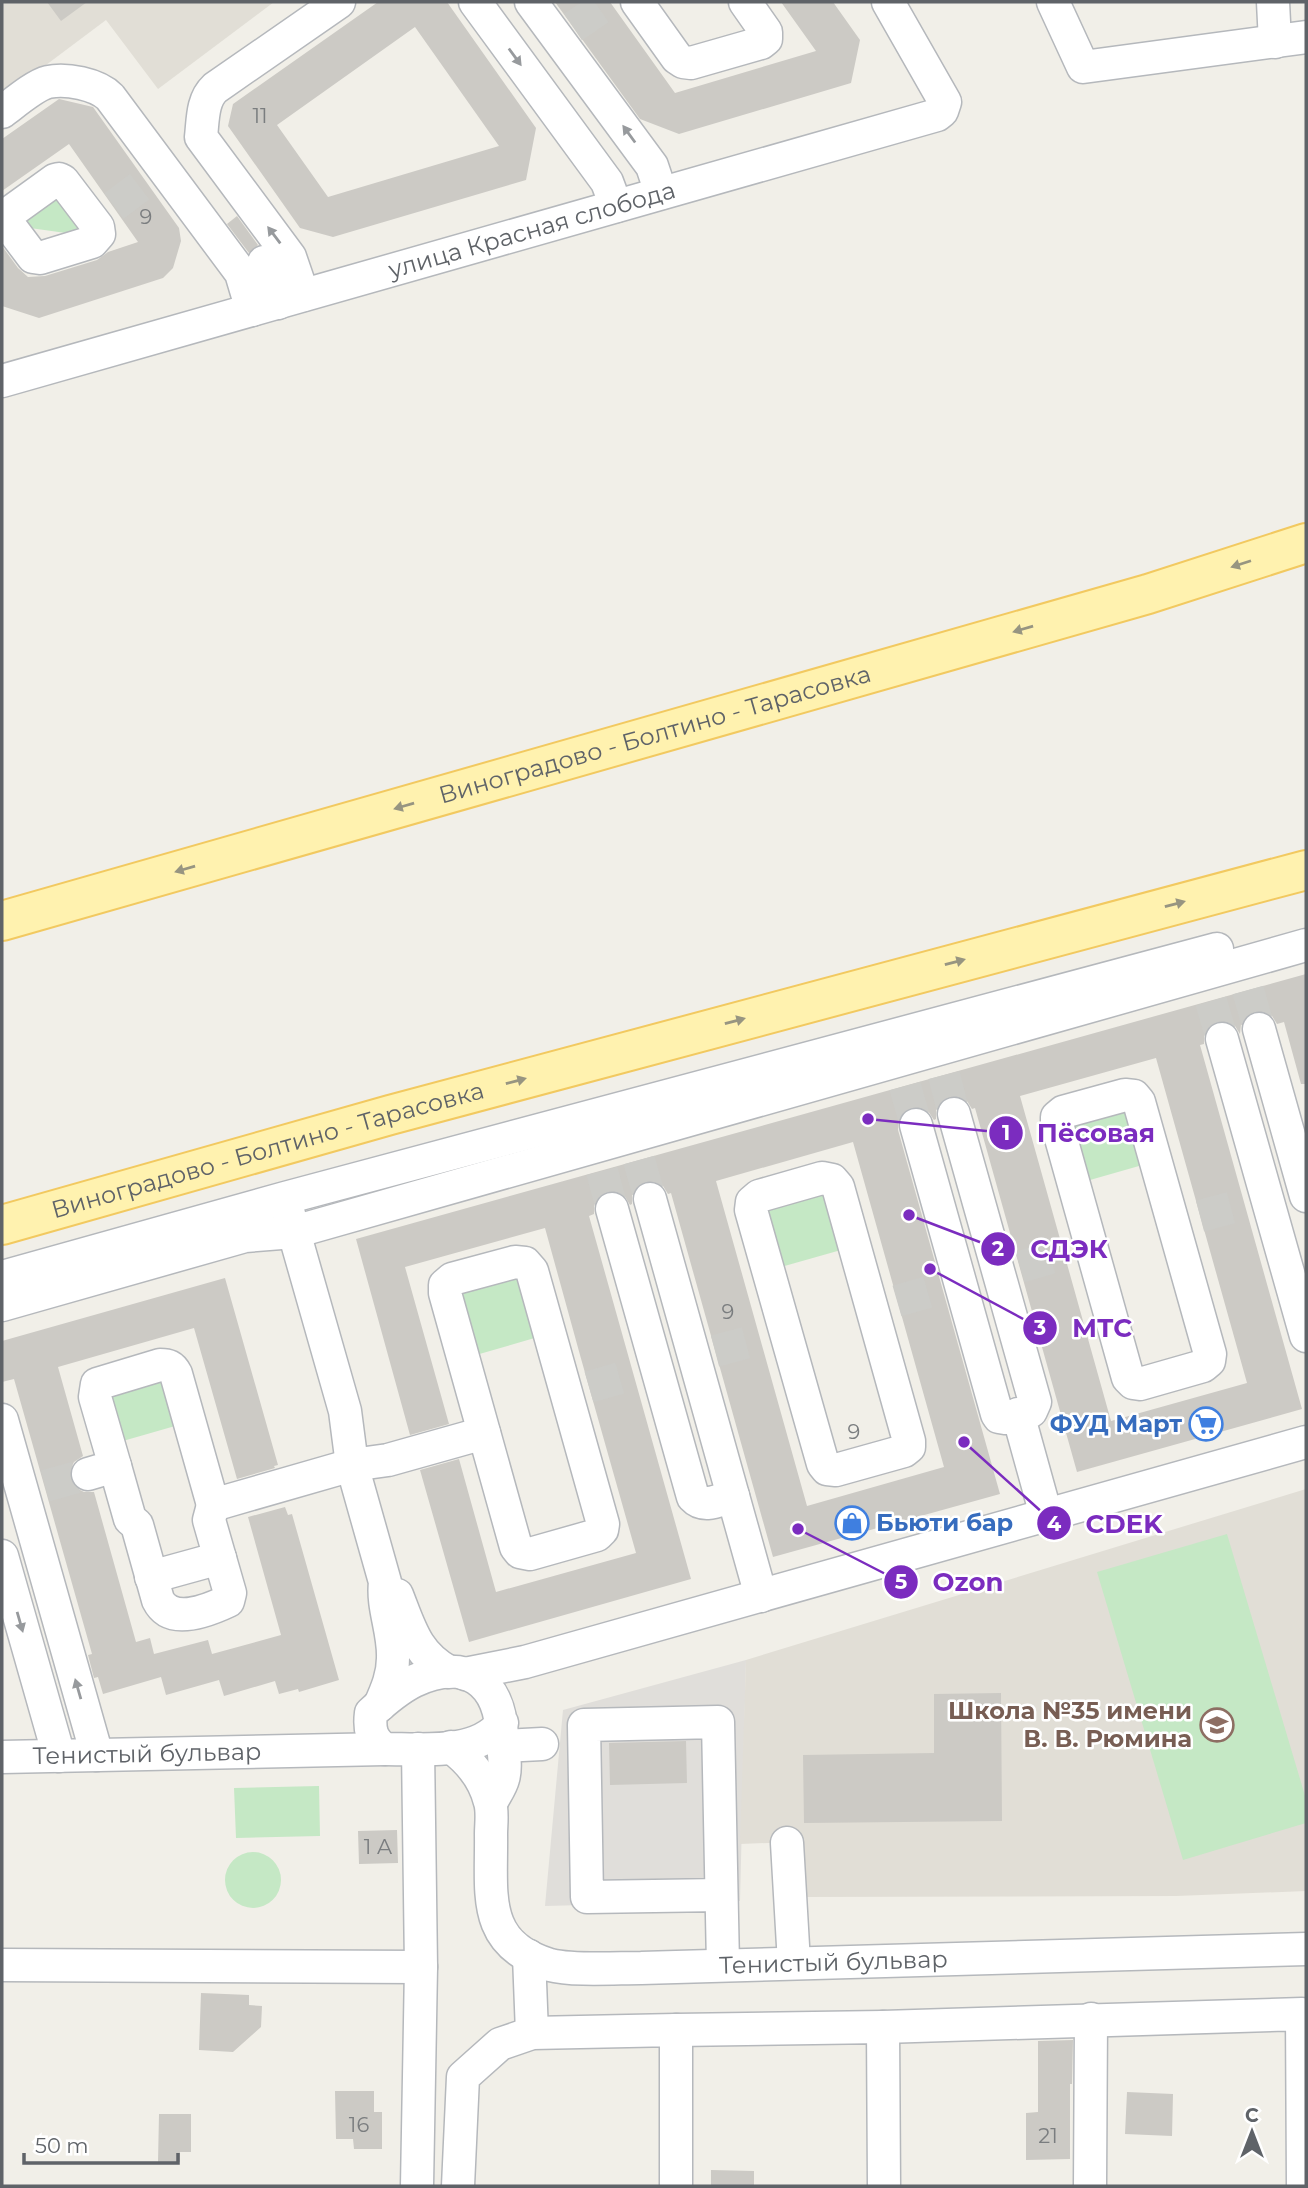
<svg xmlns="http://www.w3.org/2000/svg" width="1308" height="2188" viewBox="0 0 1308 2188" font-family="Montserrat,sans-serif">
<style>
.industrial{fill:#e0deda}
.education{fill:#e1ded6}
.green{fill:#c5e8c5}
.building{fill:#cccac5;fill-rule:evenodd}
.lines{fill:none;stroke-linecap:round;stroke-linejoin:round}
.minor-tunnel{stroke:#ccccc8;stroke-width:32;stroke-dasharray:32 16;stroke-linecap:butt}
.minor-casing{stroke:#b5b8bc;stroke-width:35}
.major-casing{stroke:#f2c960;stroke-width:42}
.minor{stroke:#fff;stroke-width:32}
.major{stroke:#fff2af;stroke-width:38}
.oneway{fill:#979a9d}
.oneway2{fill:#979581}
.labels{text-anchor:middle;stroke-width:5;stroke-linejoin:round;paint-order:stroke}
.number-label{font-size:21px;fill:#7a7d7f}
.street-label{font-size:24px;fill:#5f6368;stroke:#fff}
.shop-label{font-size:24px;font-weight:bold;fill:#366cbe;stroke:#fff;text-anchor:end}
.education-label{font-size:24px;font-weight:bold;fill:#785e54;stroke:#fff;text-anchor:end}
.leader{fill:none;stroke:#7b2cbf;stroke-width:2.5}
.callout-dot{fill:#7b2cbf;stroke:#fff;stroke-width:2.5}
.mark-label{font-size:21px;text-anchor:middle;font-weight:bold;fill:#fff}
.callout-label{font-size:26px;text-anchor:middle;font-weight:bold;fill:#7b2cbf;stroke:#fff;stroke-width:5;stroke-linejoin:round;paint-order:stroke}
</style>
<rect width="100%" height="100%" fill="#f1efe8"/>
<path class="industrial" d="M 746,1660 L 740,1901 L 545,1906 L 563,1710 Z"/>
<path class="education" d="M 2,2 L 274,2 L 158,89 L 106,20 L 2,98 Z
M 1306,1489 L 1306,1891 L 1176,1896 L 802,1897 L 794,1842 L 740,1844 L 746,1660 Z"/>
<path class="green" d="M 59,193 L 82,228 L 73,234 L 30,228 L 22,217 Z
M 1129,1101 L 1146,1164 L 1083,1182 L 1065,1119 Z
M 824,1192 L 841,1250 L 781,1267 L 765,1208 Z
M 520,1273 L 538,1337 L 476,1355 L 458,1290 Z
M 160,1374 L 182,1424 L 116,1443 L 108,1389 Z
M 1227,1534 L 1306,1799 L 1306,1823 L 1183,1860 L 1097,1572 Z
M 319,1786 L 320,1836 L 236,1838 L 234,1788 Z
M225 1880a28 28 0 1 1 56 0a28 28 0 1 1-56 0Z"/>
<path class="building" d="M 47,2 L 87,2 L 61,21 Z
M 378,2 L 447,2 L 536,128 L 526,180 L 333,237 L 300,228 L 228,126 L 233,104 ZM 415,27 L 499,146 L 328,197 L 277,125 Z
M 555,2 L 610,2 L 675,93 L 816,51 L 781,2 L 833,2 L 860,40 L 851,83 L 679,134 L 640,119 Z
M 59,99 L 93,107 L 179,228 L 181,241 L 173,268 L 163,278 L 39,318 L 2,306 L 2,246 L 18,268 L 28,277 L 45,276 L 97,260 L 108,252 L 138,242 L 69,144 L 2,191 L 2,139 Z
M 237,216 L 258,245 L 249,253 L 227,224 Z
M 1306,974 L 1306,1084 L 1301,1084 L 1284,1022 L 1277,1024 L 1272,1016 L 1264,1011 L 1255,1011 L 1246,1016 L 1241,1024 L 1240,1034 L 1235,1026 L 1227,1021 L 1216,1022 L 1208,1027 L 1204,1035 L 1204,1044 L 1200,1045 L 1302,1409 L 1077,1472 L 975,1108 L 972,1109 L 967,1101 L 959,1096 L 950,1096 L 940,1102 L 936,1110 L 936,1119 L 934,1120 L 928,1111 L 920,1107 L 910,1108 L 903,1112 L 898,1120 L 898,1130 L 1000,1494 L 773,1557 L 671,1193 L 668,1194 L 663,1186 L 655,1181 L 644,1182 L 636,1187 L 632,1195 L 632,1204 L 630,1205 L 624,1195 L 617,1191 L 608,1191 L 598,1197 L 594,1205 L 594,1214 L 589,1216 L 691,1579 L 469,1642 L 420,1470 L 459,1459 L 496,1592 L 636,1553 L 580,1355 L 545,1228 L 405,1267 L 449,1424 L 410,1435 L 356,1239 ZM 1156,1058 L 1247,1383 L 1111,1421 L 1020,1096 ZM 853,1142 L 944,1467 L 807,1506 L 716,1181 Z
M 225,1278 L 278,1465 L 274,1466 L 275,1468 L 237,1479 L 194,1328 L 58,1367 L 83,1456 L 74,1462 L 70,1470 L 70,1479 L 76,1488 L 84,1492 L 94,1492 L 136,1642 L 150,1638 L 154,1654 L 208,1640 L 212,1654 L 281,1635 L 248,1517 L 285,1507 L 288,1515 L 292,1514 L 339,1680 L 299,1692 L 298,1689 L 279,1694 L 275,1681 L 224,1696 L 219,1680 L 166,1695 L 161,1677 L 103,1694 L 98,1677 L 94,1678 L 88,1655 L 92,1654 L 14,1379 L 2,1382 L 2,1341 Z
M 1001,1693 L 1002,1821 L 804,1823 L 803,1755 L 934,1753 L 934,1694 Z
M 686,1741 L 687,1783 L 610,1785 L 609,1743 Z
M 397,1830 L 398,1863 L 359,1864 L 358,1831 Z
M 201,1993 L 249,1995 L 249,2005 L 262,2006 L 261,2027 L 233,2052 L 199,2050 Z
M 1073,2040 L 1072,2084 L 1070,2084 L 1070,2159 L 1026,2160 L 1026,2113 L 1038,2112 L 1038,2041 Z
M 335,2091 L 374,2091 L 374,2112 L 382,2112 L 382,2149 L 354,2149 L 353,2139 L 336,2139 Z
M 1127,2092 L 1173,2094 L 1172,2136 L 1125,2134 Z
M 159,2114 L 191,2114 L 191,2152 L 180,2152 L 180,2162 L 158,2162 Z
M 711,2170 L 754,2171 L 754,2186 L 711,2186 Z"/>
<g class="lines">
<path class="minor-tunnel" d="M 573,27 L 610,2
M 114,206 L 146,182
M 1248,990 L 1259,1029
M 1211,1001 L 1222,1039
M 944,1075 L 954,1114
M 905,1086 L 916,1125
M 639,1160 L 650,1199
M 602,1171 L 612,1209
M 1200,1216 L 1245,1204
M 1020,1267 L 1064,1254
M 897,1301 L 942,1288
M 715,1351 L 760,1339
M 589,1387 L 634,1374
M 45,1486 L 88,1474"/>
<defs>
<g id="minor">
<path d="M 475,2 L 607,182 L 616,206"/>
<path d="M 531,2 L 652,166 L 661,193"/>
<path d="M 637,2 L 677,58 L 683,62 L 691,63 L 761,43 L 766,39 L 766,32 L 745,2"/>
<path d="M 1053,2 L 1083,67 L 1306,37"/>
<path d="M 1273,2 L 1275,42"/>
<path d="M 2,112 C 13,104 35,85 48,82 C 66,78 97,84 110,97 L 241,273 L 252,310"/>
<path d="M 59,179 L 63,181 L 98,227 L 99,234 L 92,242 L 40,258 L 33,257 L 6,221 L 5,216 L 55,180 Z"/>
<path d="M 264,262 L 269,268 L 278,303"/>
<path d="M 303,295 L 290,257 L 201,137 C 203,120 202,100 215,88 L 339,2"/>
<path id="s1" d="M 2,381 L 937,115 L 942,111 L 945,102 L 888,2"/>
<path d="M 1259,1029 L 1306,1196"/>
<path d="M 1222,1039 L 1306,1336"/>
<path d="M 1125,1095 L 1134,1096 L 1139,1102 L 1210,1354 L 1209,1361 L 1203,1366 L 1140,1384 L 1133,1383 L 1128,1378 L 1057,1124 L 1057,1117 L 1063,1112 Z"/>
<path d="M 916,1125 L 997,1414 L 999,1417 L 1005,1418 L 1031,1411 L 1035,1402 L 954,1114"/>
<path d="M 822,1178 L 832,1180 L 838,1187 L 909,1441 L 909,1447 L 904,1451 L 836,1470 L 827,1469 L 823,1464 L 751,1210 L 752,1202 L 759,1196 Z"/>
<path d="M 650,1199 L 761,1596"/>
<path d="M 612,1209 L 693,1497 C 704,1509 719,1500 733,1496"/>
<path d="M 288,1211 L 345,1411 L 352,1465 L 385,1582 C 382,1608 394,1631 393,1658 C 393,1675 387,1689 380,1705"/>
<path d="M 515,1262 L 525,1263 L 532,1271 L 603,1524 L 602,1530 L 597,1535 L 530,1554 L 520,1552 L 516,1547 L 445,1293 L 445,1285 L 452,1279 Z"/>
<path d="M 2,1277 L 285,1198 L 1217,949"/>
<path d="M 2,1305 L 245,1236 L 294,1232 L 1306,945"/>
<path d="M 1018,1414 L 1046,1515"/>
<path d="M 2,1420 L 97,1755"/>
<path d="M 115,1466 L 130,1519 L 137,1525 L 158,1600 C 171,1626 209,1610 228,1601 L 230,1593 L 209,1520 L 213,1505"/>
<path d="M 88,1474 L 115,1466 L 95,1397 L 97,1384 L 160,1365 C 168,1365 172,1366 176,1374 L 213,1505 L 352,1465 L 388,1460 L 484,1433"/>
<path d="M 2,1556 L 59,1756"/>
<path d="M 151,1577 L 220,1558"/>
<path d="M 397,1595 C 410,1628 416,1654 449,1672"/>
<path d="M 465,1674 L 525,1662 L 1306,1442"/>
<path d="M 503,1746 L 542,1744"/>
<path id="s2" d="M 451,1747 C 470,1761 484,1778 490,1802 C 493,1812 491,1824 491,1834 C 492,1893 480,1944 550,1965 C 573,1971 616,1968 641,1968 L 1306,1949"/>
<path id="s3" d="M 2,1757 L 385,1749"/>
<path d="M 491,1803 C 494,1796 501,1787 503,1779 C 507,1767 503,1749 502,1736 C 500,1681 466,1657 414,1681 C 398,1689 384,1701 371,1713 C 369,1729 371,1740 385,1749 C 421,1749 478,1756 502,1723"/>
<path d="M 787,1843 L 794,1963"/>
<path d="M 721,1895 L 587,1897 L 584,1725 L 718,1722 L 723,1965"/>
<path d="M 529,1956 L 532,2033"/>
<path d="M 2,1965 L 421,1967"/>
<path d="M 883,2027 L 1302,2014 L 1303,2186"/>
<path d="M 676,2030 L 883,2027 L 884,2186"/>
<path d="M 417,2186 L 421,1967 L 418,1749"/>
<path d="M 458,2186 L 463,2077 L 500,2044 L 532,2033 L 676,2030 L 676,2186"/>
<path d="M 1090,2186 L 1091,2019"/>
</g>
<g id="major">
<path id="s4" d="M 2,921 L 1148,594 L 1306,543"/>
<path id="s5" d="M 2,1225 L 390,1115 L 1306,870"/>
</g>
</defs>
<use href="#minor" class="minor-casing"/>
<use href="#major" class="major-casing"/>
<use href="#minor" class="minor"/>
<use href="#major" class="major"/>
</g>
<defs><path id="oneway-solid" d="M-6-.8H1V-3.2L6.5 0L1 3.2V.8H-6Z" transform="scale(1.75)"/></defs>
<g class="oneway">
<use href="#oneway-solid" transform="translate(515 57) rotate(54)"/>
<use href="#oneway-solid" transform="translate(629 134) rotate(-126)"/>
<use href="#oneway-solid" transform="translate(274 235) rotate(-127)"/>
<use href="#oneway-solid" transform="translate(20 1622) rotate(74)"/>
<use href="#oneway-solid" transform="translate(78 1689) rotate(-106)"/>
</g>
<g class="oneway2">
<use href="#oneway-solid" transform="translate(1241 564) rotate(162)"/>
<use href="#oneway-solid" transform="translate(1023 629) rotate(164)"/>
<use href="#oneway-solid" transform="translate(404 806) rotate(164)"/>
<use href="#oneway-solid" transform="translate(185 869) rotate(164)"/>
<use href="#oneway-solid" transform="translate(1175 904) rotate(-15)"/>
<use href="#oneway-solid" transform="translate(955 962) rotate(-15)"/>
<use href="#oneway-solid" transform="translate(735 1021) rotate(-15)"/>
<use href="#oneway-solid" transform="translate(516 1081) rotate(-15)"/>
</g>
<defs>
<symbol id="supermarket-ring" viewBox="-11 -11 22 22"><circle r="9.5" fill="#fff" stroke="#3f7fe0" stroke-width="1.5"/><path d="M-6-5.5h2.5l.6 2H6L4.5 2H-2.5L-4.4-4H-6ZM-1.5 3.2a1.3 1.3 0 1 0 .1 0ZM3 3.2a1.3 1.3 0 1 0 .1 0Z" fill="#3f7fe0"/></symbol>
<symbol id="shop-ring" viewBox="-11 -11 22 22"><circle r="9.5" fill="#fff" stroke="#3f7fe0" stroke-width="1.5"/><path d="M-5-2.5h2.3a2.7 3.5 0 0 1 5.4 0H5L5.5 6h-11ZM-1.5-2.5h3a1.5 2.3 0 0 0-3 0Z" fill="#3f7fe0"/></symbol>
<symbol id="school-ring" viewBox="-11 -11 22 22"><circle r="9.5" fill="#fff" stroke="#8d6e63" stroke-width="1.5"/><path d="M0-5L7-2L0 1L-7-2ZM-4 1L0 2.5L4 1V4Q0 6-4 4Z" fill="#8d6e63"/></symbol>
</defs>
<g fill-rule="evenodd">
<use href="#supermarket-ring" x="1187" y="1405" width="38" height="38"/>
<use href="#shop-ring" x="833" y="1504" width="38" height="38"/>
<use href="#school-ring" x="1198" y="1706" width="38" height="38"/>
</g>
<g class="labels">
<g class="number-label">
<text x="260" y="123">11</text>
<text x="146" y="224">9</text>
<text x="728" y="1319">9</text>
<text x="854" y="1439">9</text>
<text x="378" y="1854">1 А</text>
<text x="359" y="2132">16</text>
<text x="1048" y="2143">21</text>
</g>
<g class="street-label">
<text dy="8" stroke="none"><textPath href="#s1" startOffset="551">улица Красная слобода</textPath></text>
<text dy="8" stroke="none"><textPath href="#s4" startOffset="679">Виноградово - Болтино - Тарасовка</textPath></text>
<text dy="8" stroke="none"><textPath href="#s5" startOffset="276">Виноградово - Болтино - Тарасовка</textPath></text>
<text dy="8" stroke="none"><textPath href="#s3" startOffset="145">Тенистый бульвар</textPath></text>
<text dy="8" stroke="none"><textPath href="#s2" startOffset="544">Тенистый бульвар</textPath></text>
</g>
<g class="shop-label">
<text x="1182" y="1432">ФУД Март</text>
<text x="876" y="1531" text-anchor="start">Бьюти бар</text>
</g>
<g class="education-label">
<text x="1192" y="1719">Школа №35 имени<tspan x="1192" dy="28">В. В. Рюмина</tspan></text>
</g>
</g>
<path class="leader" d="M868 1119L1006 1133M909 1215L998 1249M930 1269L1040 1328M964 1442L1054 1523M798 1529L901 1582"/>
<g class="callout-dot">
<circle cx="868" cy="1119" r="7"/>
<circle cx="909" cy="1215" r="7"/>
<circle cx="930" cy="1269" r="7"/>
<circle cx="964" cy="1442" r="7"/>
<circle cx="798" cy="1529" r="7"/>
<circle cx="1006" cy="1133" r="18"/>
<circle cx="998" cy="1249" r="18"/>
<circle cx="1040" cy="1328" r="18"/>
<circle cx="1054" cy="1523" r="18"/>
<circle cx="901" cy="1582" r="18"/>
</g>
<g class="mark-label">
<text x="1006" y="1140">1</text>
<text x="998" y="1256">2</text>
<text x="1040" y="1335">3</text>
<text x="1054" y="1531">4</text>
<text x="901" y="1589">5</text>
</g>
<g class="callout-label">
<text x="1096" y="1142">Пёсовая</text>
<text x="1069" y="1258">СДЭК</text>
<text x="1102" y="1337">МТС</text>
<text x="1124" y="1533">CDEK</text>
<text x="968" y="1591">Ozon</text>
</g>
<rect width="1308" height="2188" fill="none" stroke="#5f6368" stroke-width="7"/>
<g transform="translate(1252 2132)" stroke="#ffffff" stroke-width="5" paint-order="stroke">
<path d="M0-5L12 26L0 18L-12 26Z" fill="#5f6368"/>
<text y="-10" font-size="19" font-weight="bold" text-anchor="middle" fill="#5f6368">С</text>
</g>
<path d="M24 2153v10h154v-10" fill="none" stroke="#5f6368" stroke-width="3.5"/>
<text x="35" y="2153" font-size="21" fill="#5f6368" stroke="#ffffff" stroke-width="5" paint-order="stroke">50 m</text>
</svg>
